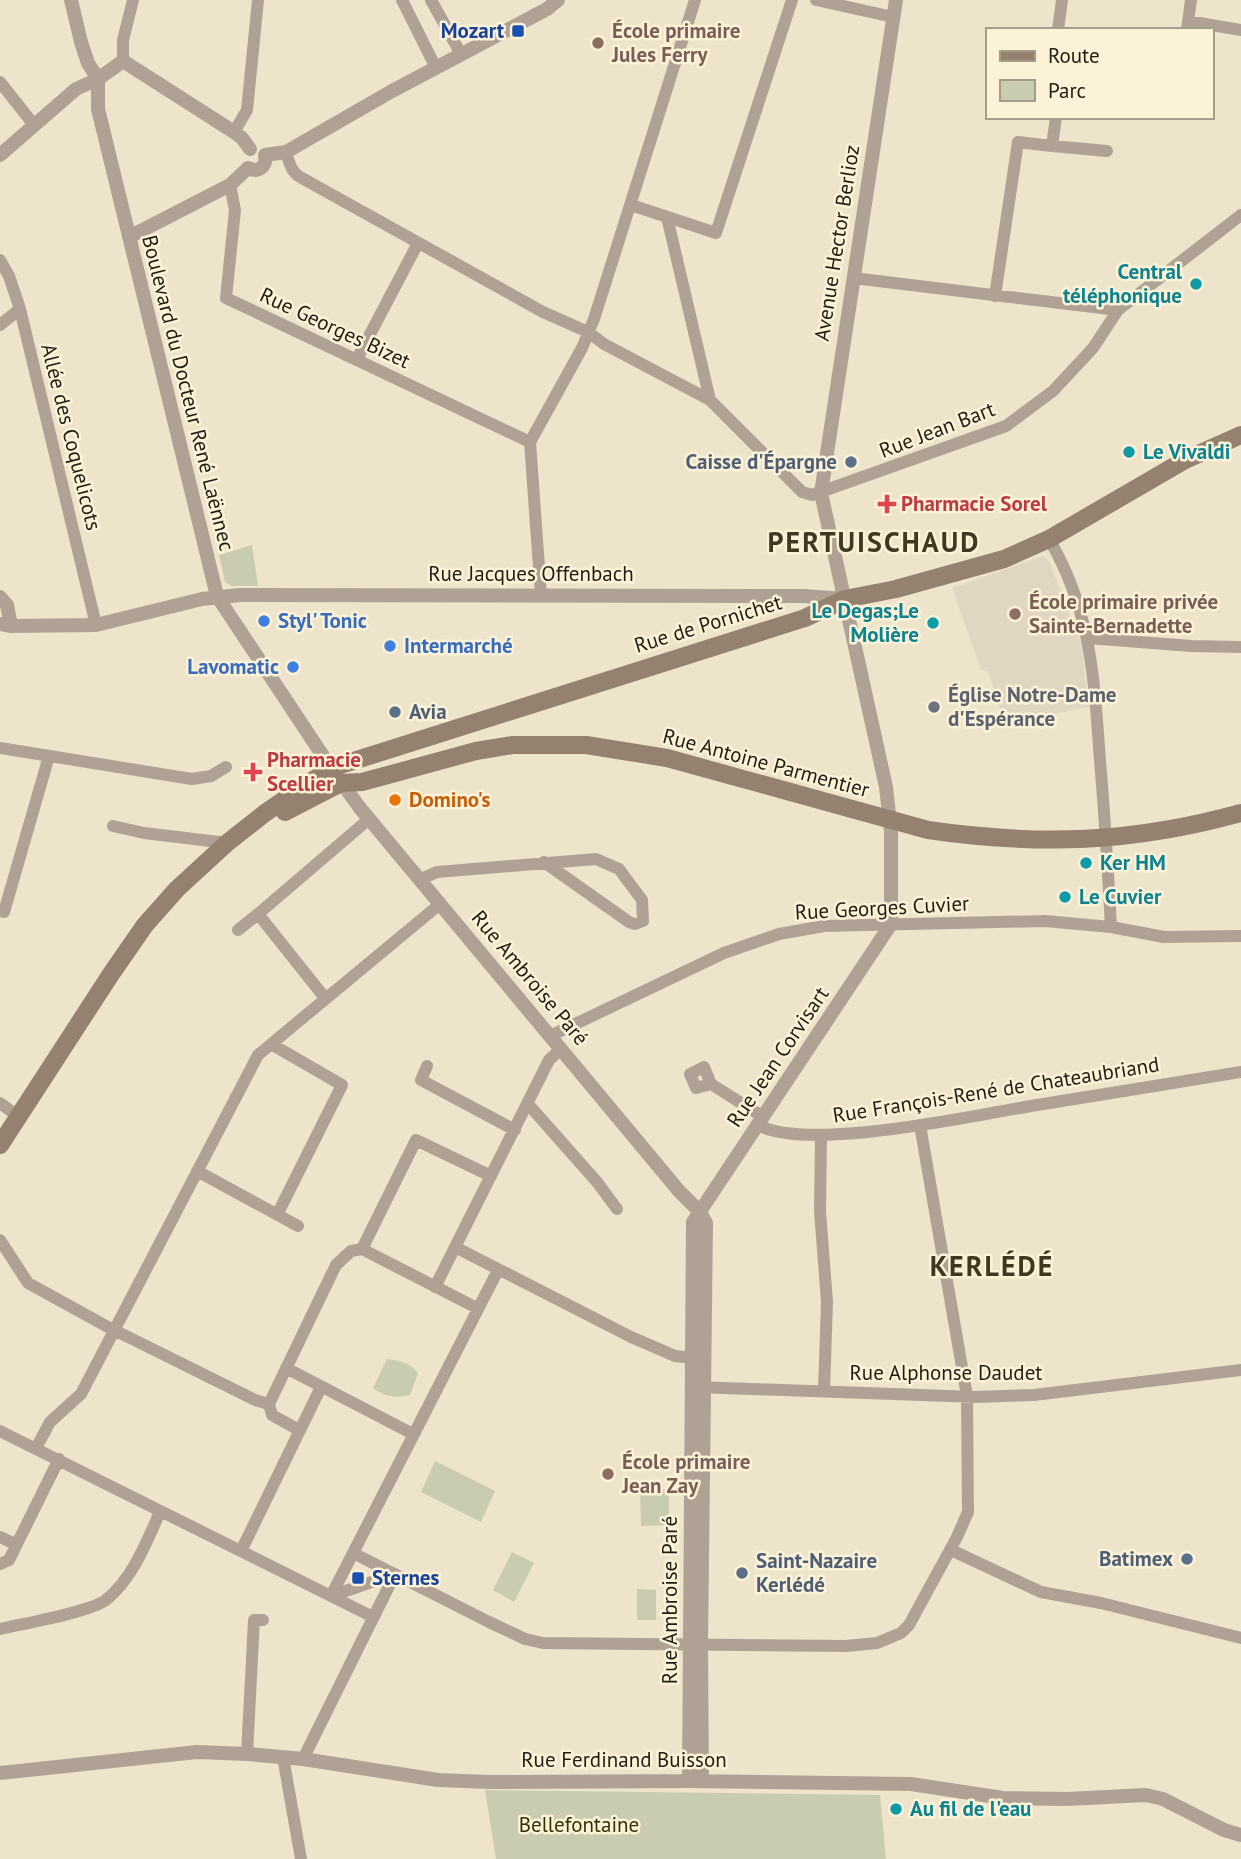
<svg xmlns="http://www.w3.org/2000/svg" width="1241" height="1859" viewBox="0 0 1241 1859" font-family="'PT Sans',sans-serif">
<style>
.education{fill:#e1d6c1}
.green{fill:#c9ccb0}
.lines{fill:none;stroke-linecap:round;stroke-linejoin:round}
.minor{stroke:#afa295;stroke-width:12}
.tertiary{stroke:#afa295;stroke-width:14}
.secondary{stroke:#94816f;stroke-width:18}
.transit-dot{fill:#1a4fb4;stroke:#fcf2d8;stroke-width:2.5}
.education-dot{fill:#8d6e63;stroke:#fcf2d8;stroke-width:2.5}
.culture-dot{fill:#0f9aa8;stroke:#fcf2d8;stroke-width:2.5}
.service-dot{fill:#5c6f8a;stroke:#fcf2d8;stroke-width:2.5}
.health-dot{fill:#e0444e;stroke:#fcf2d8;stroke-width:2.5}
.shop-dot{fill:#3f7fe0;stroke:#fcf2d8;stroke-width:2.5}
.worship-dot{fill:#6b7280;stroke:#fcf2d8;stroke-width:2.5}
.food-dot{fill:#e8710a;stroke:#fcf2d8;stroke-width:2.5}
.labels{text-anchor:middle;stroke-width:5;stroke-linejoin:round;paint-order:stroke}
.transit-label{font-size:21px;font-weight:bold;fill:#164399;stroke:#fcf2d8;text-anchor:end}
.education-label{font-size:21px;font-weight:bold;fill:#785e54;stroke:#fcf2d8;text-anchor:start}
.street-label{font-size:21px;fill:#211d14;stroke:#fcf2d8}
.culture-label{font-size:21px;font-weight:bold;fill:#0d838f;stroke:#fcf2d8;text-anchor:start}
.service-label{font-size:21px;font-weight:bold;fill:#4e5e75;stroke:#fcf2d8;text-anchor:end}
.health-label{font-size:21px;font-weight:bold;fill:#be3a42;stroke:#fcf2d8;text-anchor:start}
.shop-label{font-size:21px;font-weight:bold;fill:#366cbe;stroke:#fcf2d8;text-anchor:start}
.worship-label{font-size:21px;font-weight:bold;fill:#5b616d;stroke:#fcf2d8;text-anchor:start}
.food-label{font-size:21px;font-weight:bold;fill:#c56008;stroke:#fcf2d8;text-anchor:start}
.park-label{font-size:21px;fill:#323303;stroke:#fcf2d8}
.district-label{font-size:28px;font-weight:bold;letter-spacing:2px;fill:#403823;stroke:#fcf2d8}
</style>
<rect width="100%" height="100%" fill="#eee4cb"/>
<path class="education" d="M 1043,556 L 1049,561 L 1081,643 L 1089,707 L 1005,724 L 988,671 L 981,670 L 952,588 Z"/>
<path class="green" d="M 252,545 L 258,586 L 232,586 L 225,582 L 219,555 Z
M 387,1359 C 401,1361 409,1362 418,1373 L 410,1395 C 397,1398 384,1397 373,1388 Z
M 435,1461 L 495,1491 L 481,1522 L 421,1492 Z
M 669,1489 L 669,1525 L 641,1526 L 640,1490 Z
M 512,1552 L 534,1563 L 514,1602 L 493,1590 Z
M 637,1589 L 656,1590 L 656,1620 L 637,1620 Z
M 485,1790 L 880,1795 L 886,1859 L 496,1859 Z"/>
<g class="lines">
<path class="minor" d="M 402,0 L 436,68
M 431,0 L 461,54
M 816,0 L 893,17
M 1188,21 L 1241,30
M 1058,30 L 1062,0
M 1187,30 L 1191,0
M 123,61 L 123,40 L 133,0
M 0,82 L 34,125
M 234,132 L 247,110 L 258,0
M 1052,146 L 1107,151
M 286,152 C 289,162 291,172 300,177 L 543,312 L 588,332 L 604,344 L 710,400 L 802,492 L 812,495 L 1006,426 L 1053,391 L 1093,348 L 1118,310 L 1241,215
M 230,185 L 235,210 L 226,298 L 530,442
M 631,205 L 716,233 L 792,0
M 667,217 L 710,400
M 0,260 L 9,276 L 20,309 L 96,625
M 853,278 L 1118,310
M 995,296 L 1018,142 L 1052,146 L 1056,117
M 0,325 L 20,309
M 357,359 L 418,243
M 1049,539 C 1092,612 1094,680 1100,761 C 1105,817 1108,872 1111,927
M 541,595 L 530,442 L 582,348 L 594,319 L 695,0
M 1088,638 L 1191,646 L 1241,647
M 0,748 L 192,779 L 211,776 L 226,767
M 113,826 L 144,833 L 227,843
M 421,879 L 437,872 L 596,859 L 619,869 L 642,900 L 643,921 L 635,924 L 629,922 L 544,862
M 0,911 L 4,912 L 49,756
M 238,930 L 258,914
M 325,998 L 258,914 L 369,819
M 550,1036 L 724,953 L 779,934 L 824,926 L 1045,921 L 1111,927 L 1164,937 L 1241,936
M 271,1044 L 342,1085 L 277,1215
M 427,1066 L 421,1080 L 515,1130
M 711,1084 L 696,1088 L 690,1074 L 704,1067 L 711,1084 L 763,1117
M 0,1103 L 19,1117
M 528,1104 L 597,1182 L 617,1209
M 758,1125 C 808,1152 971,1116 1031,1106 C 1101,1095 1171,1083 1241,1072
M 821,1136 L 820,1211 L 827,1302 L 824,1391
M 197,1171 L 298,1226
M 0,1240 L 28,1283 L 106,1326 L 255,1400 L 269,1404
M 455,1247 L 631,1337 L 675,1356 L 701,1359
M 362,1249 L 416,1140 L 491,1176
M 435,1287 L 549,1060 L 561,1049
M 286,1368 L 413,1434
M 696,1387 L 976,1397 L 1034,1395 L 1241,1370
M 299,1430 L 272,1415 L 269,1404 L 336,1265 L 351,1251 L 362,1249 L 477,1308
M 0,1431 L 373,1617
M 36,1448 L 50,1422 L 81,1394 L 258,1055 L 440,904
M 0,1537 L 15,1544
M 951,1550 L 1041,1592 L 1101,1603 L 1241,1638
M 241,1551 L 321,1387
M 353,1553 L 489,1622 L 525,1639 L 543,1643 L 846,1646 L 877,1643 L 901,1633 L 909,1625 L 957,1537 L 968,1512 L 967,1396 L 920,1125
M 0,1564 L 9,1560 L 59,1459
M 331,1596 L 498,1270
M 331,1596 L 395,1574
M 0,1629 C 22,1624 90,1612 106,1600 C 133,1578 146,1543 160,1512
M 247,1754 L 254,1620 L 263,1620
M 283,1757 L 301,1859
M 303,1759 L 395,1574"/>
<path class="tertiary" d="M 71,0 L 81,42 L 88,63 L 98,79 L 98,109 L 217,596 L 331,768 L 360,808 L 679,1191 L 700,1212 L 706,1223 L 701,1644 L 702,1781
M 0,155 L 76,89 L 98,79 L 123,61 L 234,132 L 242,138 L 250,149
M 265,155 L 286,152 L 392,91 L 547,9 L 558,0
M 248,168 C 258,173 267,167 265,155
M 129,237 L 230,185 L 248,168
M 0,597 L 7,605 L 11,626
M 0,624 L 11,626 L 96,625 L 202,599 L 240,595 L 804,596 L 844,599
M 0,1773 L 197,1752 L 247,1754 L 303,1759 L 438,1780 L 489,1782 L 689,1781 L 911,1784 L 1003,1798 L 1067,1799 L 1146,1795 L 1163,1799 L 1224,1830 L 1241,1835
M 689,1781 L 693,1222 L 891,924 L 891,832 L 886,787 L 821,493 L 896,0"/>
<path class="secondary" d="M 285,812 L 341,783 L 362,782 L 476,751 L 513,745 L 586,745 L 667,758 L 928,830 C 1039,846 1133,843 1241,813
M 0,1145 L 111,974 L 145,925 L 177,889 L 227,843 L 265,813 L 331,768 L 805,618 L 845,599 L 896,589 L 1004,559 L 1049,539 L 1185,460 L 1241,435"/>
</g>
<g class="transit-dot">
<rect x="511" y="24" width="14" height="14" rx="3.5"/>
<rect x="351" y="1571" width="14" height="14" rx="3.5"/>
</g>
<g class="education-dot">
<circle cx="598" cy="43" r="7"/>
<circle cx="1015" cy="614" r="7"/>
<circle cx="608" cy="1474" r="7"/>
</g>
<g class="culture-dot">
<circle cx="1196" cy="284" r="7"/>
<circle cx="1129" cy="452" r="7"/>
<circle cx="933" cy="623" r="7"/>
<circle cx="1086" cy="863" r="7"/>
<circle cx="1065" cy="897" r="7"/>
<circle cx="896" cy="1809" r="7"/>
</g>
<g class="service-dot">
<circle cx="851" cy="462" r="7"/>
<circle cx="395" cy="712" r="7"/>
<circle cx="1187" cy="1559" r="7"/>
<circle cx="742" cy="1573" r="7"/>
</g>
<g class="health-dot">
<path d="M883.5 493.5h7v7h7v7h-7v7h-7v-7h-7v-7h7z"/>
<path d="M249.5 761.5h7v7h7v7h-7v7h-7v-7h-7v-7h7z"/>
</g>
<g class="shop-dot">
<circle cx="264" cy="621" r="7"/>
<circle cx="390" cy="646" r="7"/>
<circle cx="293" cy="667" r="7"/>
</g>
<circle class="worship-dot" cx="934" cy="707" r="7"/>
<circle class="food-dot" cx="395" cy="800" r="7"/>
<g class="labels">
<g class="transit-label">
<text x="504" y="38">Mozart</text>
<text x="372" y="1585" text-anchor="start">Sternes</text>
</g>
<g class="education-label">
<text x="612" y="38">École primaire<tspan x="612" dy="24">Jules Ferry</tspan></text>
<text x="1029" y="609">École primaire privée<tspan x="1029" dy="24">Sainte-Bernadette</tspan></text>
<text x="622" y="1469">École primaire<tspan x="622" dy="24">Jean Zay</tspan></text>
</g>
<g class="street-label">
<text transform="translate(837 243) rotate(-81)" y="7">Avenue Hector Berlioz</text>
<text transform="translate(335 328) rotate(25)" y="7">Rue Georges Bizet</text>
<text transform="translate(188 393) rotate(76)" y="7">Boulevard du Docteur René Laënnec</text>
<text transform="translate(937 430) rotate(-21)" y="7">Rue Jean Bart</text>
<text transform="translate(71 437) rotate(76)" y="7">Allée des Coquelicots</text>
<text x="531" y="581">Rue Jacques Offenbach</text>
<text transform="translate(708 624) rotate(-17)" y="7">Rue de Pornichet</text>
<text transform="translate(766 763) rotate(15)" y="7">Rue Antoine Parmentier</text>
<text transform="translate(882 908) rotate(-3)" y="7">Rue Georges Cuvier</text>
<text transform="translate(530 978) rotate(50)" y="7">Rue Ambroise Paré</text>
<text transform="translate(778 1057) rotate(-56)" y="7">Rue Jean Corvisart</text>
<text transform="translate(996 1090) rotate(-9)" y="7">Rue François-René de Chateaubriand</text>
<text x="946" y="1380">Rue Alphonse Daudet</text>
<text transform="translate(670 1600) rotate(-90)" y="7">Rue Ambroise Paré</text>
<text x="624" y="1767">Rue Ferdinand Buisson</text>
</g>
<g class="culture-label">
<text x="1182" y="279" text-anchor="end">Central<tspan x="1182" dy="24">téléphonique</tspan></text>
<text x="1143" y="459">Le Vivaldi</text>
<text x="919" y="618" text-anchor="end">Le Degas;Le<tspan x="919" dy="24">Molière</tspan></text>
<text x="1100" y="870">Ker HM</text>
<text x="1079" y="904">Le Cuvier</text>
<text x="910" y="1816">Au fil de l'eau</text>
</g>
<g class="service-label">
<text x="837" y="469">Caisse d'Épargne</text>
<text x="409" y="719" text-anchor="start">Avia</text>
<text x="1173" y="1566">Batimex</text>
<text x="756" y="1568" text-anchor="start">Saint-Nazaire<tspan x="756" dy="24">Kerlédé</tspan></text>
</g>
<g class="health-label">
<text x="901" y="511">Pharmacie Sorel</text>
<text x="267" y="767">Pharmacie<tspan x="267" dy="24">Scellier</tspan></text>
</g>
<g class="shop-label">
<text x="278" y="628">Styl' Tonic</text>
<text x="404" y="653">Intermarché</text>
<text x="279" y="674" text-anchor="end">Lavomatic</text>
</g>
<g class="worship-label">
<text x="948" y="702">Église Notre-Dame<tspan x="948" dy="24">d'Espérance</tspan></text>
</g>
<g class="food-label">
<text x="409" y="807">Domino's</text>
</g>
<g class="park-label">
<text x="579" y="1832">Bellefontaine</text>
</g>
<g class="district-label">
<text x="874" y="552">PERTUISCHAUD</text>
<text x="992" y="1276">KERLÉDÉ</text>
</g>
</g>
<rect x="986" y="28" width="228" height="91" fill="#fcf2d8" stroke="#a49d8a" stroke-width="2"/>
<rect x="1000" y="51" width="35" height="10" fill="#94816f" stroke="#a49d8a" stroke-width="2"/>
<text x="1048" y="63" font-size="21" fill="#211d14">Route</text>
<rect x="1000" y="80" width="35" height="21" fill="#c9ccb0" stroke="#a49d8a" stroke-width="2"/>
<text x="1048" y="98" font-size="21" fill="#211d14">Parc</text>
</svg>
